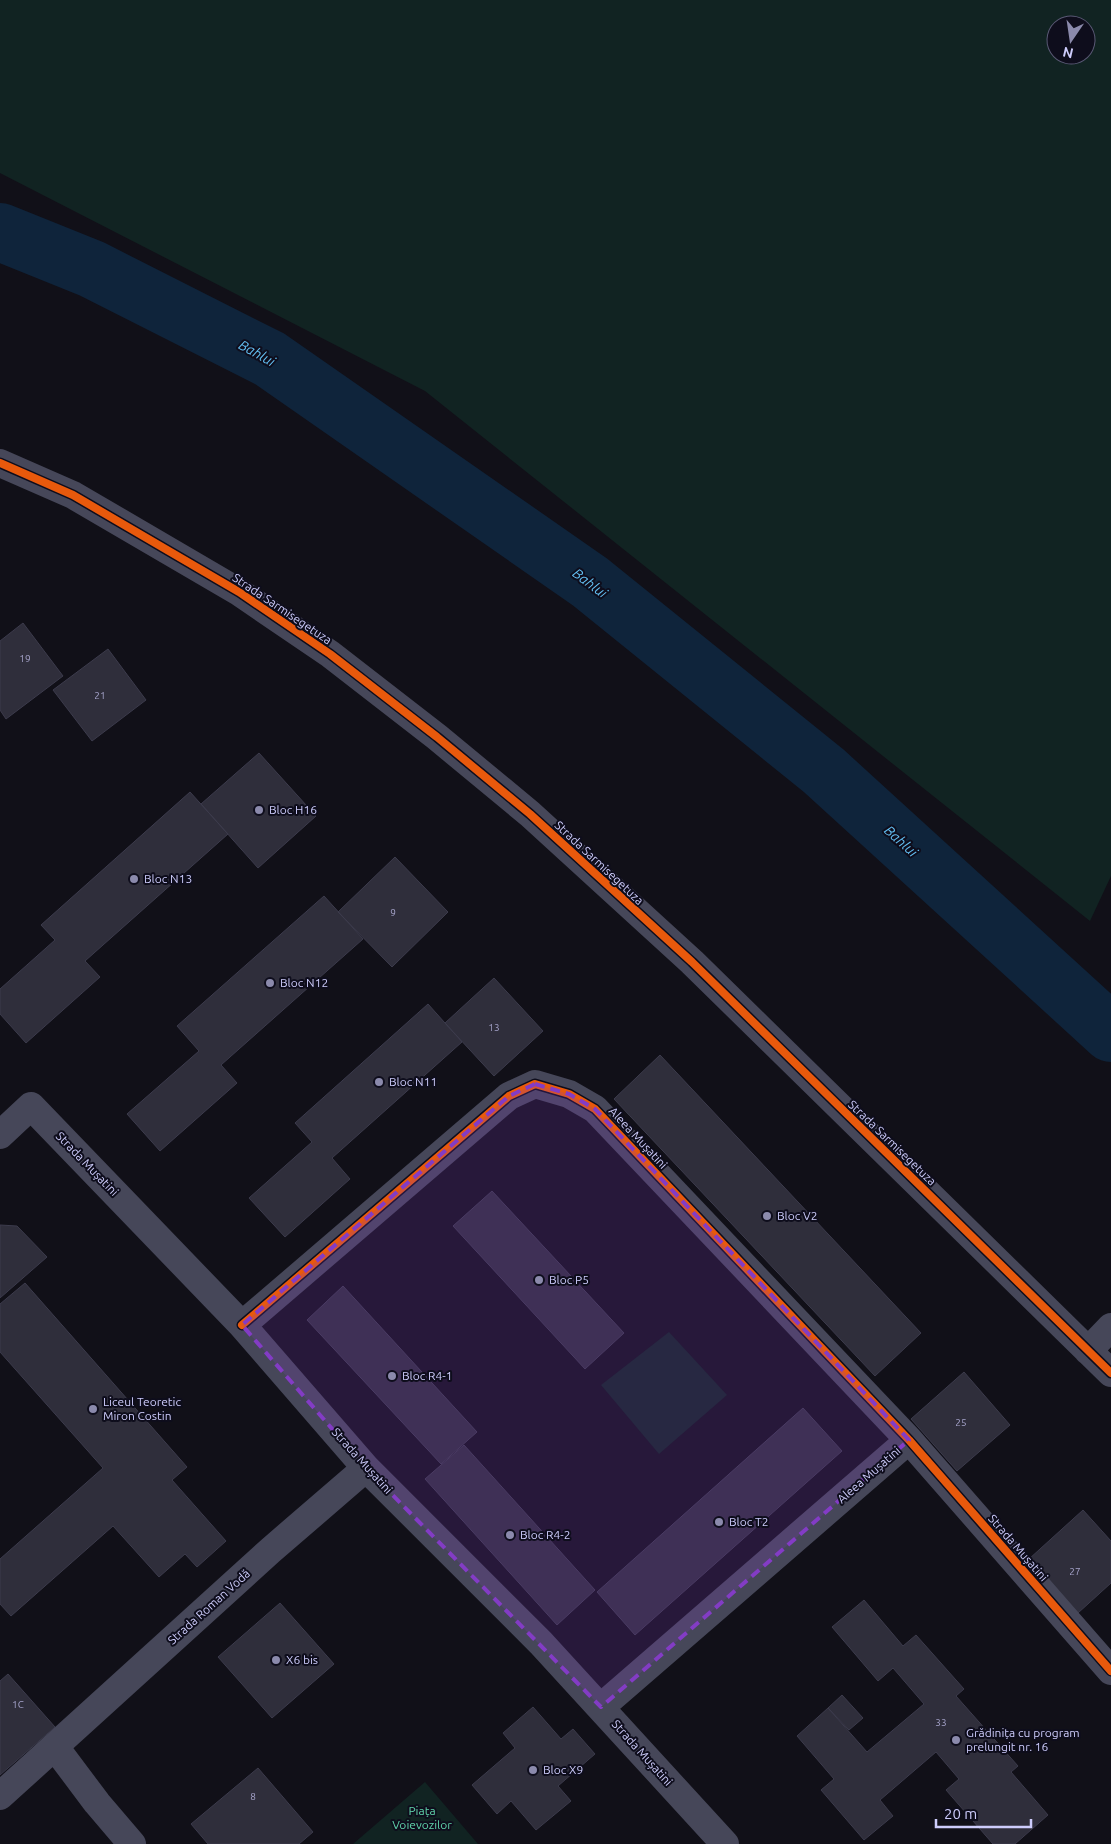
<svg xmlns="http://www.w3.org/2000/svg" width="1111" height="1844" viewBox="0 0 1111 1844" font-family="Ubuntu,sans-serif">
<style>
.green{fill:#112322;fill-rule:evenodd}
.lines{fill:none;stroke-linecap:round;stroke-linejoin:round}
.river{stroke:#0f243b;stroke-width:58}
.building{fill:#2f2e3b;stroke:#3c3b4c}
.minor{stroke:#464759;stroke-width:28}
.cycleway-casing{stroke:#0e0d1c;stroke-width:11}
.cycleway{stroke:#e8590c;stroke-width:8}
.marked{fill:#833cc5;fill-opacity:0.2;stroke:#833cc5;stroke-width:4;stroke-dasharray:10 6;stroke-linejoin:round}
.poi-dot{fill:#8b8aac;stroke:#0e0d1c;stroke-width:2}
.labels{text-anchor:middle;stroke-width:4;stroke-linejoin:round;paint-order:stroke}
.number-label{font-size:10px;fill:#a6a4cb}
.street-label{font-size:12px;fill:#cdccfb;stroke:#0e0d1c}
.poi-label{font-size:12px;fill:#cdccfb;stroke:#0e0d1c;text-anchor:start}
.park-label{font-size:12px;fill:#60d4ab;stroke:#0e0d1c}
.water-label{font-size:14px;font-style:italic;fill:#63bff2;stroke:#0e0d1c}
</style>
<rect width="100%" height="100%" fill="#111018"/>
<path class="green" d="M 0,0 L 1111,0 L 1111,876 L 1090,921 L 425,391 L 0,173 ZM 1056,25 L 1086,25 L 1086,55 L 1056,55 Z
M 669,1332 L 727,1395 L 659,1454 L 601,1385 Z
M 425,1782 L 478,1844 L 353,1844 Z"/>
<g class="lines">
<path class="river" d="M 0,232 L 92,269 L 270,359 L 590,582 L 824,771 L 1111,1033"/>
</g>
<path class="building" d="M 23,623 L 63,676 L 6,719 L 0,710 L 0,641 Z
M 108,649 L 146,700 L 92,741 L 53,690 Z
M 259,753 L 316,816 L 258,868 L 201,804 Z
M 190,792 L 228,834 L 85,961 L 100,977 L 26,1043 L 0,1014 L 0,989 L 55,940 L 41,925 Z
M 395,857 L 448,912 L 392,967 L 338,912 Z
M 324,896 L 363,939 L 221,1065 L 237,1083 L 160,1151 L 127,1114 L 199,1051 L 177,1026 Z
M 494,978 L 543,1031 L 494,1076 L 445,1023 Z
M 428,1004 L 462,1042 L 332,1158 L 350,1179 L 285,1237 L 249,1198 L 312,1142 L 295,1123 Z
M 660,1055 L 921,1333 L 875,1376 L 614,1099 Z
M 492,1191 L 624,1333 L 585,1369 L 453,1226 Z
M 0,1225 L 17,1226 L 47,1257 L 0,1298 Z
M 25,1283 L 187,1467 L 172,1480 L 226,1541 L 197,1567 L 185,1554 L 159,1577 L 113,1526 L 11,1616 L 0,1604 L 0,1559 L 103,1468 L 0,1352 L 0,1304 Z
M 343,1286 L 477,1432 L 441,1464 L 307,1320 Z
M 964,1372 L 1010,1425 L 957,1471 L 911,1419 Z
M 803,1408 L 842,1451 L 635,1635 L 597,1592 Z
M 464,1445 L 595,1590 L 557,1625 L 425,1479 Z
M 1083,1510 L 1111,1541 L 1111,1583 L 1078,1613 L 1029,1559 Z
M 864,1600 L 903,1646 L 916,1635 L 964,1689 L 956,1696 L 1018,1766 L 1011,1772 L 1048,1815 L 1015,1844 L 993,1844 L 946,1790 L 959,1779 L 936,1752 L 880,1800 L 893,1816 L 864,1840 L 821,1790 L 834,1779 L 797,1736 L 828,1708 L 867,1752 L 924,1704 L 893,1668 L 878,1681 L 832,1627 Z
M 280,1603 L 334,1664 L 272,1718 L 218,1657 Z
M 8,1674 L 55,1727 L 0,1775 L 0,1681 Z
M 842,1695 L 863,1718 L 849,1730 L 828,1708 Z
M 533,1707 L 561,1739 L 573,1729 L 595,1754 L 558,1786 L 571,1801 L 536,1830 L 511,1801 L 497,1814 L 472,1785 L 515,1748 L 503,1733 Z
M 258,1768 L 313,1832 L 299,1844 L 208,1844 L 191,1824 Z"/>
<g class="lines">
<path class="minor" d="M 0,463 L 73,495 L 239,592 L 330,654 L 437,737 L 530,814 L 692,962 L 1111,1373
M 0,1135 L 31,1106 L 242,1325 L 366,1468 L 541,1643 L 725,1844
M 242,1325 L 509,1096 L 535,1084 L 569,1094 L 595,1109 L 909,1440 L 1111,1671
M 1088,1351 L 1111,1327
M 601,1707 L 909,1440
M 55,1747 L 97,1803 L 132,1844
M 0,1796 L 271,1550 L 366,1468"/>
<defs>
<path id="cycleway" d="M 0,463 L 73,495 L 239,592 L 330,654 L 437,737 L 530,814 L 692,962 L 1111,1373
M 242,1325 L 509,1096 L 535,1084 L 569,1094 L 595,1109 L 909,1440 L 1111,1671"/>
</defs>
<use href="#cycleway" class="cycleway-casing"/>
<use href="#cycleway" class="cycleway"/>
</g>
<path class="marked" d="M 535,1084 L 569,1094 L 595,1109 L 909,1440 L 601,1707 L 366,1468 L 242,1325 L 509,1096 Z"/>
<g class="poi-dot">
<circle cx="259" cy="810" r="5"/>
<circle cx="134" cy="879" r="5"/>
<circle cx="270" cy="983" r="5"/>
<circle cx="379" cy="1082" r="5"/>
<circle cx="767" cy="1216" r="5"/>
<circle cx="539" cy="1280" r="5"/>
<circle cx="392" cy="1376" r="5"/>
<circle cx="93" cy="1409" r="5"/>
<circle cx="719" cy="1522" r="5"/>
<circle cx="510" cy="1535" r="5"/>
<circle cx="276" cy="1660" r="5"/>
<circle cx="956" cy="1740" r="5"/>
<circle cx="533" cy="1770" r="5"/>
</g>
<g class="labels">
<g class="number-label">
<text x="25" y="662">19</text>
<text x="100" y="699">21</text>
<text x="393" y="916">9</text>
<text x="494" y="1031">13</text>
<text x="961" y="1426">25</text>
<text x="1075" y="1575">27</text>
<text x="18" y="1708">1C</text>
<text x="941" y="1726">33</text>
<text x="253" y="1800">8</text>
</g>
<g class="street-label">
<text transform="translate(282 609) rotate(34)" y="4">Strada Sarmisegetuza</text>
<text transform="translate(599 863) rotate(43)" y="4">Strada Sarmisegetuza</text>
<text transform="translate(638 1138) rotate(47)" y="4">Aleea Mușatini</text>
<text transform="translate(892 1143) rotate(44)" y="4">Strada Sarmisegetuza</text>
<text transform="translate(87 1164) rotate(46)" y="4">Strada Mușatini</text>
<text transform="translate(362 1461) rotate(48)" y="4">Strada Mușatini</text>
<text transform="translate(869 1475) rotate(-41)" y="4">Aleea Mușatini</text>
<text transform="translate(1018 1548) rotate(49)" y="4">Strada Mușatini</text>
<text transform="translate(209 1607) rotate(-42)" y="4">Strada Roman Vodă</text>
<text transform="translate(642 1753) rotate(48)" y="4">Strada Mușatini</text>
</g>
<g class="poi-label">
<text x="269" y="814">Bloc H16</text>
<text x="144" y="883">Bloc N13</text>
<text x="280" y="987">Bloc N12</text>
<text x="389" y="1086">Bloc N11</text>
<text x="777" y="1220">Bloc V2</text>
<text x="549" y="1284">Bloc P5</text>
<text x="402" y="1380">Bloc R4-1</text>
<text x="103" y="1406">Liceul Teoretic<tspan x="103" dy="14">Miron Costin</tspan></text>
<text x="729" y="1526">Bloc T2</text>
<text x="520" y="1539">Bloc R4-2</text>
<text x="286" y="1664">X6 bis</text>
<text x="966" y="1737">Grădinița cu program<tspan x="966" dy="14">prelungit nr. 16</tspan></text>
<text x="543" y="1774">Bloc X9</text>
</g>
<g class="park-label">
<text x="422" y="1815">Piața<tspan x="422" dy="14">Voievozilor</tspan></text>
</g>
<g class="water-label">
<text transform="translate(257 353) rotate(29)" y="5">Bahlui</text>
<text transform="translate(590 583) rotate(37)" y="5">Bahlui</text>
<text transform="translate(901 841) rotate(42)" y="5">Bahlui</text>
</g>
</g>
<g transform="translate(1071 40) rotate(193)"><circle r="24" fill="#0e0d1c" stroke="#5a5975"/>
<path d="M0-4L9 19L0 12L-9 19Z" fill="#8b8aac"/>
<text y="-8" font-size="14" font-weight="bold" text-anchor="middle" fill="#cdccfb">N</text>
</g>
<path d="M936 1819v8h95v-8" fill="none" stroke="#cdccfb" stroke-width="2.5"/>
<text x="944" y="1819" font-size="15" fill="#cdccfb" stroke="#0e0d1c" stroke-width="4" paint-order="stroke">20 m</text>
</svg>
